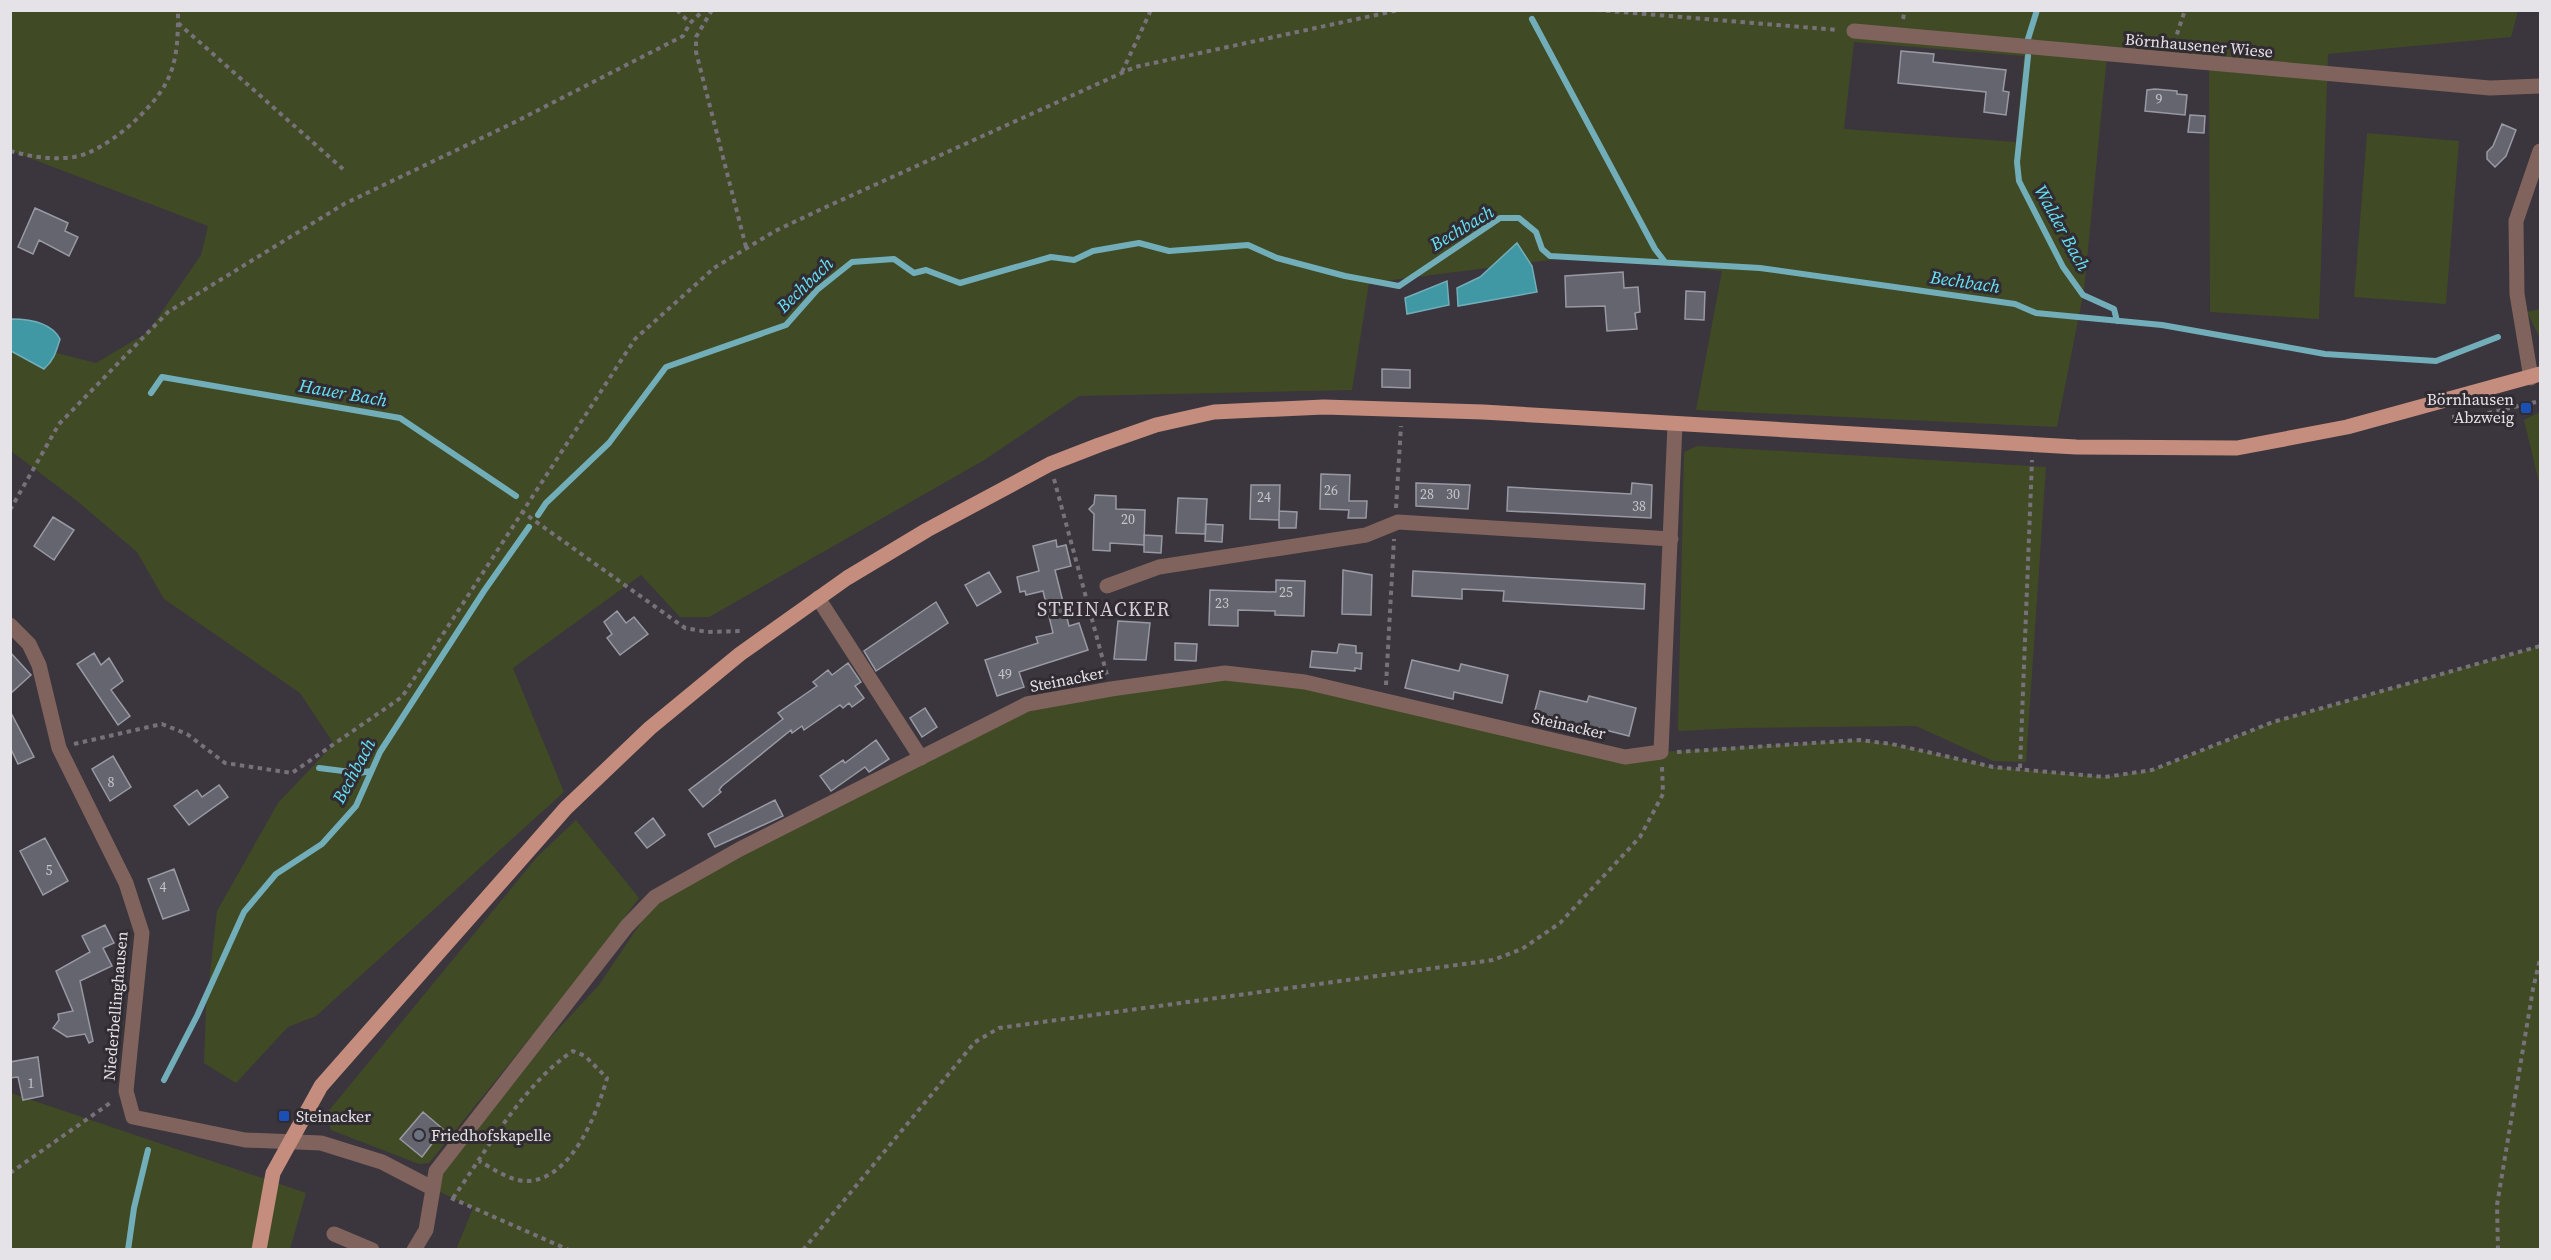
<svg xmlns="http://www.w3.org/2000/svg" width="2551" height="1260" viewBox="0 0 2551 1260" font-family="'Source Serif 4',serif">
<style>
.green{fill:#404b25;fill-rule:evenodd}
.water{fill:#4198a5;stroke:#72aeb9;stroke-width:1.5}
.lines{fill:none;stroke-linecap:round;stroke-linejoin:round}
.stream{stroke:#72aeb9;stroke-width:6}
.building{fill:#64656e;stroke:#9899a3;stroke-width:1.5}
.path{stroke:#777279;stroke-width:4;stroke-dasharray:4.5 4.5;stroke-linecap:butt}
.minor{stroke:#7f635c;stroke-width:15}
.major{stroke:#c58d7e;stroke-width:15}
.transit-dot{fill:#1a4fb4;stroke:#312b32;stroke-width:2}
.worship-dot{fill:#6b7280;stroke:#312b32;stroke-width:2}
.labels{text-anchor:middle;stroke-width:6;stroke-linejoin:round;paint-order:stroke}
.number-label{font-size:14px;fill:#c6c4ca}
.street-label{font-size:16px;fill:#e6e3e8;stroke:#312b32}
.poi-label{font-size:16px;fill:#e6e3e8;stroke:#312b32;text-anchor:start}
.water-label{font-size:18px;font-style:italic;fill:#65e3f7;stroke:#312b32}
.quarter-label{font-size:20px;letter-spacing:1.5px;fill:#d5cdd7;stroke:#312b32}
</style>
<rect width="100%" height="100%" fill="#3b353d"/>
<path class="green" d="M 11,11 L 2518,11 L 2511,37 L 2328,54 L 2319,319 L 2210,312 L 2209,73 L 2212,58 L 2108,46 L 2084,290 L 2057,427 L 1696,410 L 1722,271 L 1572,257 L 1369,283 L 1352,390 L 1079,396 L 986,459 L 709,617 L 680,617 L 641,575 L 513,668 L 564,792 L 316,1016 L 288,1027 L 236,1083 L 204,1063 L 206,1009 L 217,911 L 278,803 L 334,744 L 300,693 L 164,599 L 137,552 L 77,501 L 11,451 L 10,341 L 96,363 L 148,332 L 201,255 L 208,226 L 11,151 ZM 1854,42 L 2024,56 L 2016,142 L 1844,129 Z
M 2367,133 L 2459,141 L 2446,304 L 2354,297 Z
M 2540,309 L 2540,338 L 2527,312 Z
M 2540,412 L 2540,487 L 2524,420 Z
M 1697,446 L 2046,467 L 2026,762 L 1993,761 L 1916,726 L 1740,728 L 1678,731 L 1684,452 Z
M 2540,646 L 2540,1249 L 456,1250 L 473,1208 L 432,1188 L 477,1117 L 599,985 L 650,909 L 740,849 L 1027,704 L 1225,673 L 1305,682 L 1625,757 L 1661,752 L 1859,740 L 1892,744 L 1993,767 L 2105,777 L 2152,770 L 2273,722 Z
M 576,820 L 639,898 L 594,959 L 429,1163 L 419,1164 L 331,1130 L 327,1113 L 537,857 Z
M 11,1093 L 306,1193 L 290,1249 L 11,1250 Z"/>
<path class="water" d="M 1517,243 L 1532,266 L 1537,292 L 1458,306 L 1457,288 L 1480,277 Z
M 1447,281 L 1449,305 L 1407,314 L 1405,298 Z
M 11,319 C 29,319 51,322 60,339 C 56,352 54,360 44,369 L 11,351 Z"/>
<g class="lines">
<path class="stream" d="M 1532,19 L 1655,249 L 1665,262
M 2028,39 L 2037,10
M 2028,56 L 2017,162 L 2019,181 L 2063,267 L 2083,295 L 2114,309 L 2117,321
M 151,393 L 162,377 L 400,418 L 516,496
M 538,515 L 546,503 L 609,443 L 666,367 L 786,325 L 817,290 L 852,262 L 894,259 L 914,273 L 926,270 L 960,283 L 1051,257 L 1074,260 L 1093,251 L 1139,243 L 1169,251 L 1248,245 L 1277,258 L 1345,276 L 1399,286 L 1500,218 L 1519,218 L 1536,232 L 1542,249 L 1550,256 L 1760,268 L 2015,304 L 2036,313 L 2162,325 L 2325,354 L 2436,361 L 2498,337
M 319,768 L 359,773 L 371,771
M 164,1080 L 197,1016 L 244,912 L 276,874 L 322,844 L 356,806 L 380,752 L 484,591 L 529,527
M 128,1250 L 134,1208 L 148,1150"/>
</g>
<path class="building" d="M 1901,51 L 1934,54 L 1933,62 L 2006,70 L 2003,91 L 2009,92 L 2006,115 L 1984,112 L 1986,92 L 1898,83 Z
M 2155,89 L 2177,91 L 2177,94 L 2187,95 L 2185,115 L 2145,111 L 2147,90 Z
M 2190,115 L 2205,116 L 2204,133 L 2188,132 Z
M 2502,124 L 2516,130 L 2506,156 L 2495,167 L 2487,159 L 2487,152 L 2493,146 Z
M 35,208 L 68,223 L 65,231 L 78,237 L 69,256 L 39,240 L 33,254 L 18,247 Z
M 1623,272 L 1624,288 L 1638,287 L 1640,312 L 1635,313 L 1637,329 L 1607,331 L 1605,306 L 1566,307 L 1565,276 Z
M 1686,291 L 1705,292 L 1704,320 L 1685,319 Z
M 1382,369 L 1410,370 L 1410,388 L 1382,387 Z
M 1321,474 L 1350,475 L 1349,501 L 1367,501 L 1366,518 L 1348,518 L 1349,510 L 1320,509 Z
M 1416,483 L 1470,485 L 1468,509 L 1416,506 Z
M 1632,483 L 1652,485 L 1651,518 L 1507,511 L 1508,487 L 1631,494 Z
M 1251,485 L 1280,485 L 1279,520 L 1250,519 Z
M 1095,495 L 1116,496 L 1116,509 L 1145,510 L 1144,545 L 1110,543 L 1110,551 L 1093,550 L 1094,514 L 1089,509 L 1094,504 Z
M 1178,498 L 1207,499 L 1205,534 L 1176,533 Z
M 1279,511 L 1297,512 L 1296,528 L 1279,528 Z
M 53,517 L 74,530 L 54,560 L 34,546 Z
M 1206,524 L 1223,525 L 1222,542 L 1205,541 Z
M 1144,535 L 1162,536 L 1161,553 L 1144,552 Z
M 1056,540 L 1057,547 L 1066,545 L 1071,566 L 1055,570 L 1069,626 L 1079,623 L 1088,650 L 1019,672 L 1024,687 L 997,696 L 985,660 L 1038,643 L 1036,637 L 1053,633 L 1043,591 L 1026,595 L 1025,591 L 1020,592 L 1017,577 L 1039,571 L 1033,546 Z
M 1343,570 L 1372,575 L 1371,615 L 1342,614 Z
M 1413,571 L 1645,584 L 1644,609 L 1503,601 L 1504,591 L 1462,589 L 1462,599 L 1412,596 Z
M 989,572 L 1001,592 L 977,606 L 965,585 Z
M 1276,580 L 1305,581 L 1304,616 L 1275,615 L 1275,611 L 1238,610 L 1238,626 L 1209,625 L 1210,590 L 1276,592 Z
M 936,602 L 948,623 L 876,671 L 864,651 Z
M 617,611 L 626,623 L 634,617 L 648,634 L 620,655 L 607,638 L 612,634 L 604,622 Z
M 1118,621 L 1150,623 L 1146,660 L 1114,659 Z
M 1175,643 L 1197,644 L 1196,661 L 1175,660 Z
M 1339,644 L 1356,646 L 1356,653 L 1362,653 L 1361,669 L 1355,668 L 1355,671 L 1310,667 L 1312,651 L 1337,653 Z
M 10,652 L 31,675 L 10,694 Z
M 94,653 L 101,665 L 109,658 L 123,681 L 111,690 L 130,716 L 118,725 L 77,664 Z
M 1412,660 L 1459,671 L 1461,664 L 1508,675 L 1502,703 L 1454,692 L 1453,699 L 1405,688 Z
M 848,663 L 861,682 L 855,686 L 864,698 L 852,707 L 849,703 L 843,708 L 840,705 L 804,730 L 802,726 L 792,733 L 791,730 L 722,786 L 719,790 L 721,792 L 703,807 L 689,790 L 783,719 L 778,713 L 817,686 L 813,682 L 828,670 L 832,675 Z
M 1540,691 L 1587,702 L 1589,696 L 1636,708 L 1629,736 L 1582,724 L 1580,730 L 1533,718 Z
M 925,708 L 937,727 L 922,737 L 910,718 Z
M 10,711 L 34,757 L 18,764 L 10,747 Z
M 876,740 L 889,759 L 869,772 L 865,767 L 831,791 L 820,776 L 843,760 L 845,763 Z
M 113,756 L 131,787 L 110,801 L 92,769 Z
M 219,785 L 228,797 L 189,825 L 174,806 L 197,790 L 202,797 Z
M 775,800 L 783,816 L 715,847 L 708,834 Z
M 653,818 L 665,835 L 647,848 L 635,833 Z
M 45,838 L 68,881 L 43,895 L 20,851 Z
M 174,869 L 189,910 L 163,919 L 148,879 Z
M 105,925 L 114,943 L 103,948 L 112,966 L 80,981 L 93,1041 L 89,1043 L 85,1034 L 67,1037 L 53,1028 L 59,1020 L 58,1014 L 73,1011 L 56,971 L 90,952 L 82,936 Z
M 38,1057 L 43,1096 L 23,1100 L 18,1077 L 10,1078 L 10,1062 Z
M 423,1112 L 443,1129 L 422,1157 L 400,1139 Z"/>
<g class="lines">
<path class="path" d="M 677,10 L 689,22
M 712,10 L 696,37 L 696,52 L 746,247
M 1597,10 L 1838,30
M 1903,19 L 1905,10
M 178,23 L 343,169
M 2174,43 L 2185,10
M 1122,72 L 1151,10
M 10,151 C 32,157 52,160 74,157 C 105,152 152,110 166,83 C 178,61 178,35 178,10
M 2452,417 L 2484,414 L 2540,401
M 1054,479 L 1107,675
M 1396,508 L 1401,426
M 10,510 L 59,424 L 168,312 L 344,204 L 513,123 L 683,36 L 690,23 L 704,10
M 521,511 L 685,628 L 707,632 L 743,631
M 1386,685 L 1394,539
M 74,744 L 162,724 L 187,734 L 225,763 L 292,773 L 402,697 L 635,339 L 714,268 L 775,231 L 826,207 L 1135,67 L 1399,10
M 1677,752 L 1859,740 L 1892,744 L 1993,767 L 2105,777 L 2152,770 L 2273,722 L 2540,646
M 2020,768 L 2032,460
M 10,1173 L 113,1101
M 451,1198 L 569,1250
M 453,1198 C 486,1151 525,1082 573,1051 L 585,1056 L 607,1078 C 597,1114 571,1181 526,1181 C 510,1181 492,1168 479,1161
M 803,1250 L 975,1042 L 999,1028 L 1493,960 L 1522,949 L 1560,923 L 1640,837 L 1663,794 L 1662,767
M 2498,1250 L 2497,1205 L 2533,989 L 2540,959"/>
<path class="minor" d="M 1854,31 L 2490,88 L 2540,86
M 2531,378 L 2517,294 L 2516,221 L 2540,151
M 1107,586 L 1159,567 L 1366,535 L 1398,522 L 1671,539
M 818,598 L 921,758
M 10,625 L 29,644 L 39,665 L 59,748 L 126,883 L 142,933 L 126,1091 L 133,1117 L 245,1140 L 321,1143 L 382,1162 L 432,1188
M 334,1234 L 372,1250
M 414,1250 L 426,1230 L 436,1171 L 627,926 L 655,897 L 740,849 L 1027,704 L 1111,689 L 1225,673 L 1305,682 L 1625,757 L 1661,752 L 1675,424"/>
<path class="major" d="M 259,1250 L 273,1173 L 321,1086 L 566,808 L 650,728 L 740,654 L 847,578 L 927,530 L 1050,464 L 1099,445 L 1156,425 L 1214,412 L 1324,407 L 1483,412 L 2076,447 L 2237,448 L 2347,427 L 2540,374"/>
</g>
<g class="transit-dot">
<rect x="2520" y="402" width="12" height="12" rx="3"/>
<rect x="278" y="1110" width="12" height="12" rx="3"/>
</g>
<circle class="worship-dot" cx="419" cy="1135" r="6"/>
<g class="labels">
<g class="number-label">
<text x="2159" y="104">9</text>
<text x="1331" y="495">26</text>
<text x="1427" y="499">28</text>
<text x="1453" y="499">30</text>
<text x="1264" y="502">24</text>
<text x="1639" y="511">38</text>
<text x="1128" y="524">20</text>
<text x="1286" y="597">25</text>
<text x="1222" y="608">23</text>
<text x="1005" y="679">49</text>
<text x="111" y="787">8</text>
<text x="49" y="875">5</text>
<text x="163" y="892">4</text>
<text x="31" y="1088">1</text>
</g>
<g class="street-label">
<text transform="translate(2199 45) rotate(5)" y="6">Börnhausener Wiese</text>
<text transform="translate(1067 679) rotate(-11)" y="6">Steinacker</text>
<text transform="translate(1569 725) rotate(13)" y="6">Steinacker</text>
<text transform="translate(115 1006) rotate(-85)" y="6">Niederbellinghausen</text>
</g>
<g class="poi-label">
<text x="2514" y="405" text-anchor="end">Börnhausen<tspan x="2514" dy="18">Abzweig</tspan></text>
<text x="296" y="1122">Steinacker</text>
<text x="431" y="1141">Friedhofskapelle</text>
</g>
<g class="water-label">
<text transform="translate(1462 228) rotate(-31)" y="6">Bechbach</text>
<text transform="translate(2062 228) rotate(61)" y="6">Walder Bach</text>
<text transform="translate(1965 282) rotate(8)" y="6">Bechbach</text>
<text transform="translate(805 285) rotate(-44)" y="6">Bechbach</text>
<text transform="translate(343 393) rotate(10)" y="6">Hauer Bach</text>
<text transform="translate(354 771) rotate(-62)" y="6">Bechbach</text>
</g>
<g class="quarter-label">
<text x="1104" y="616">STEINACKER</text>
</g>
</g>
<rect width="2551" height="1260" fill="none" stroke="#e6e3e8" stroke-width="24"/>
</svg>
